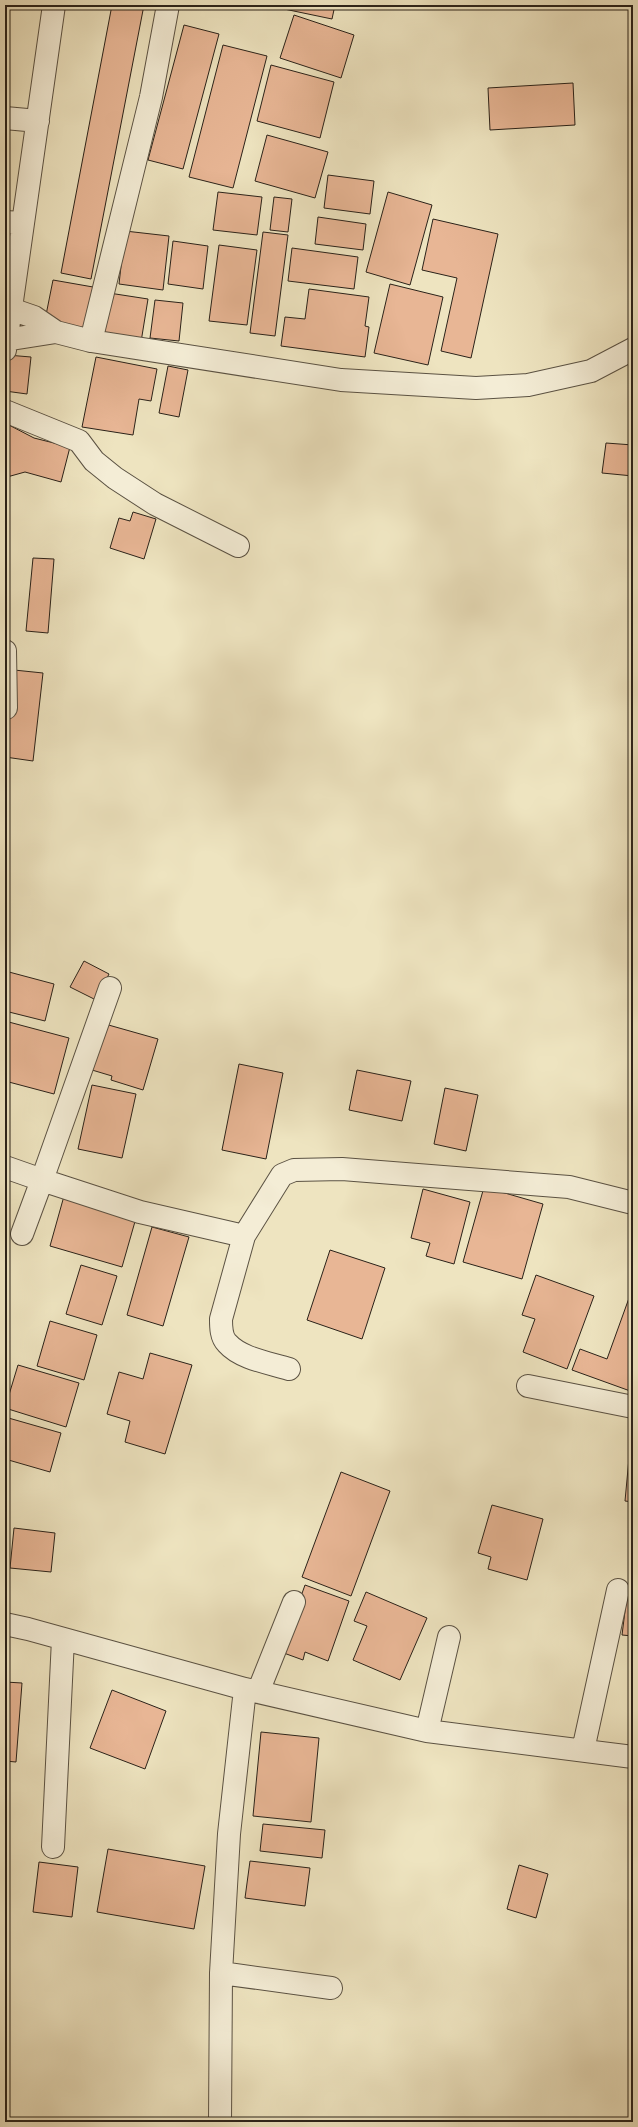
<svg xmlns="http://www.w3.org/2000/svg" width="638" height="2127" viewBox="0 0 638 2127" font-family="'IM FELL Double Pica',serif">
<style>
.building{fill:#e8b695;stroke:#2a2219}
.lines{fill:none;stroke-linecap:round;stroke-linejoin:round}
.minor-casing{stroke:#5b5243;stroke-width:24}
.minor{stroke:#f4edd6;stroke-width:22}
</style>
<rect width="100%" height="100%" fill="#eee4c0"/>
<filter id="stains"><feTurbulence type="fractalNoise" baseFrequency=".005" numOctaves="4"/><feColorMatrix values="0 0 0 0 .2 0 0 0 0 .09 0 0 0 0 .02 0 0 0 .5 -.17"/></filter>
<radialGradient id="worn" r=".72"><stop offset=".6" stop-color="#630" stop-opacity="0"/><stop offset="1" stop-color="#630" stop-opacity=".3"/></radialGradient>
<path class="building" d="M 112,5 L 144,5 L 91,279 L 61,273 Z
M 265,5 L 335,5 L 332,19 Z
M 294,15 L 354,35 L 341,78 L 280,58 Z
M 184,25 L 219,34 L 183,169 L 148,160 Z
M 223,45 L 267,56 L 233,188 L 189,177 Z
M 271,65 L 334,82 L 320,138 L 257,121 Z
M 573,83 L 575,125 L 490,130 L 488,88 Z
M 267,135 L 328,152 L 315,198 L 255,181 Z
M 328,175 L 374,181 L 370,214 L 324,208 Z
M 218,192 L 262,197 L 257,235 L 213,230 Z
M 388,192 L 432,205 L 410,285 L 366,272 Z
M 274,197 L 292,199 L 288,232 L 270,230 Z
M 318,217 L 366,224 L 363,250 L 315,244 Z
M 433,219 L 498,234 L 471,358 L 441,351 L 457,278 L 422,270 Z
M 125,231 L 169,236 L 163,290 L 119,284 Z
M 263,232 L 288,235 L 275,336 L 250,333 Z
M 5,236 L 16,238 L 11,267 L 5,266 Z
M 173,241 L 208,246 L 203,289 L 168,284 Z
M 219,245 L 257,250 L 247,325 L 209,321 Z
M 292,248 L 358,257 L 354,289 L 288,281 Z
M 53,280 L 93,287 L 85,328 L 45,320 Z
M 390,284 L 443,297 L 428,365 L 374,353 Z
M 309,289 L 369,297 L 365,326 L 369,327 L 365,357 L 281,346 L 285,317 L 305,319 Z
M 109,293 L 148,299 L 141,342 L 102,336 Z
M 155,300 L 183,303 L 179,341 L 150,338 Z
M 7,355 L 31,357 L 27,394 L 5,391 Z
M 96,357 L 157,369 L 151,401 L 139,399 L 133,435 L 82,427 Z
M 168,366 L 188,370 L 179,417 L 159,413 Z
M 7,424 L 34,438 L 70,447 L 61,482 L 25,472 L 7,477 Z
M 606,443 L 633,445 L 633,476 L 602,473 Z
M 133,512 L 156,519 L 144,559 L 110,548 L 119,518 L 130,521 Z
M 33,558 L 54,559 L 48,633 L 26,631 Z
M 14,670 L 43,673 L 33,761 L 5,757 Z
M 84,961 L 109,974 L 96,1000 L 70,987 Z
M 9,972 L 54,984 L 45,1021 L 5,1011 L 5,988 Z
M 5,1021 L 69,1038 L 54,1094 L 5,1081 Z
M 105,1024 L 158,1039 L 143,1090 L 111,1080 L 112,1076 L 92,1070 Z
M 239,1064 L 283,1073 L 266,1159 L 222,1150 Z
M 357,1070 L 411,1081 L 402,1121 L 349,1110 Z
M 92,1085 L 136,1094 L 122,1158 L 78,1149 Z
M 445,1088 L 478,1095 L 466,1151 L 434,1144 Z
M 484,1187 L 543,1204 L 522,1279 L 463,1262 Z
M 423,1189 L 470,1202 L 454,1264 L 426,1256 L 430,1243 L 411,1238 Z
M 64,1196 L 136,1218 L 122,1267 L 50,1246 Z
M 152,1227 L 189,1237 L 163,1326 L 127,1315 Z
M 330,1250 L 385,1268 L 362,1339 L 307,1320 Z
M 81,1265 L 117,1276 L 102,1325 L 66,1314 Z
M 536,1275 L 594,1296 L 567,1369 L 523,1352 L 535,1319 L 522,1315 Z
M 633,1287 L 633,1392 L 572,1370 L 580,1349 L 607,1359 Z
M 50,1321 L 97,1335 L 84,1380 L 37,1366 Z
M 150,1353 L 192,1365 L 165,1454 L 125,1442 L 130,1421 L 107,1414 L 119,1372 L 143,1379 Z
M 18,1365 L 79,1383 L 66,1427 L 5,1408 Z
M 5,1417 L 61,1433 L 50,1472 L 5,1459 Z
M 629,1458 L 633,1458 L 633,1502 L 625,1501 Z
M 341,1472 L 390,1491 L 351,1596 L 302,1577 Z
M 492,1505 L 543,1519 L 527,1580 L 488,1569 L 491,1557 L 478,1553 Z
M 14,1528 L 55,1533 L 51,1572 L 10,1568 Z
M 305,1585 L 349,1601 L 328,1661 L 305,1652 L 303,1660 L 281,1652 Z
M 366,1592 L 427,1618 L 400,1680 L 353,1660 L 367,1626 L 354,1621 Z
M 627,1595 L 633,1596 L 633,1636 L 622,1635 Z
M 5,1682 L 22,1683 L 16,1762 L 5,1761 Z
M 112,1690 L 166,1711 L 145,1769 L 90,1748 Z
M 261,1732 L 319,1738 L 311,1822 L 253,1816 Z
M 263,1824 L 325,1830 L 322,1858 L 260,1851 Z
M 108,1849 L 205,1866 L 194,1929 L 97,1912 Z
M 250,1861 L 310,1868 L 305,1906 L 245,1898 Z
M 39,1862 L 78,1867 L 72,1917 L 33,1912 Z
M 519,1865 L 548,1874 L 536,1918 L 507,1909 Z"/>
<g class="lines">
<defs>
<path id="minor" d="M 5,118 L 38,121
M 5,222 L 23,223
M 5,307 L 34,317 L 56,332 L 91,341 L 341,380 L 476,388 L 528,385 L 591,371 L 633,349
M 5,340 L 56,332
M 91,341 L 151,97 L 168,5
M 5,350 L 54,5
M 5,411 L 79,441 L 94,461 L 115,478 L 155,504 L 238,546
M 5,651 L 6,708
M 110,988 L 42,1180 L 140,1212 L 244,1236
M 5,1167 L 42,1180 L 22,1234
M 289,1369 C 270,1363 241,1359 227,1343 C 221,1337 221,1327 221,1319 L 244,1236 L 282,1175 L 294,1170 L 342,1169 L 569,1187 L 633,1203
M 528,1386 L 633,1407
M 5,1624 L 28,1629 L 245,1689
M 258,1692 L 294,1602
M 427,1731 L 633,1757
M 583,1750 L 618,1590
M 53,1847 L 63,1639
M 331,1988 L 221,1973 L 229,1834 L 245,1689 L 427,1731 L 449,1637
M 220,2122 L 221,1973"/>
</defs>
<use href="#minor" class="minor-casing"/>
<use href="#minor" class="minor"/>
</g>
<rect width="638" height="2127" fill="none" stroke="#eee4c0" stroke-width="20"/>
<rect x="6" y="6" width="626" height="2115" fill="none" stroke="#2a2219" stroke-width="2"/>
<rect x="10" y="10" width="618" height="2107" fill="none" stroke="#2a2219"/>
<rect width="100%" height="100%" filter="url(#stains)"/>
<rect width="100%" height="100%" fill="url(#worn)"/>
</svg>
